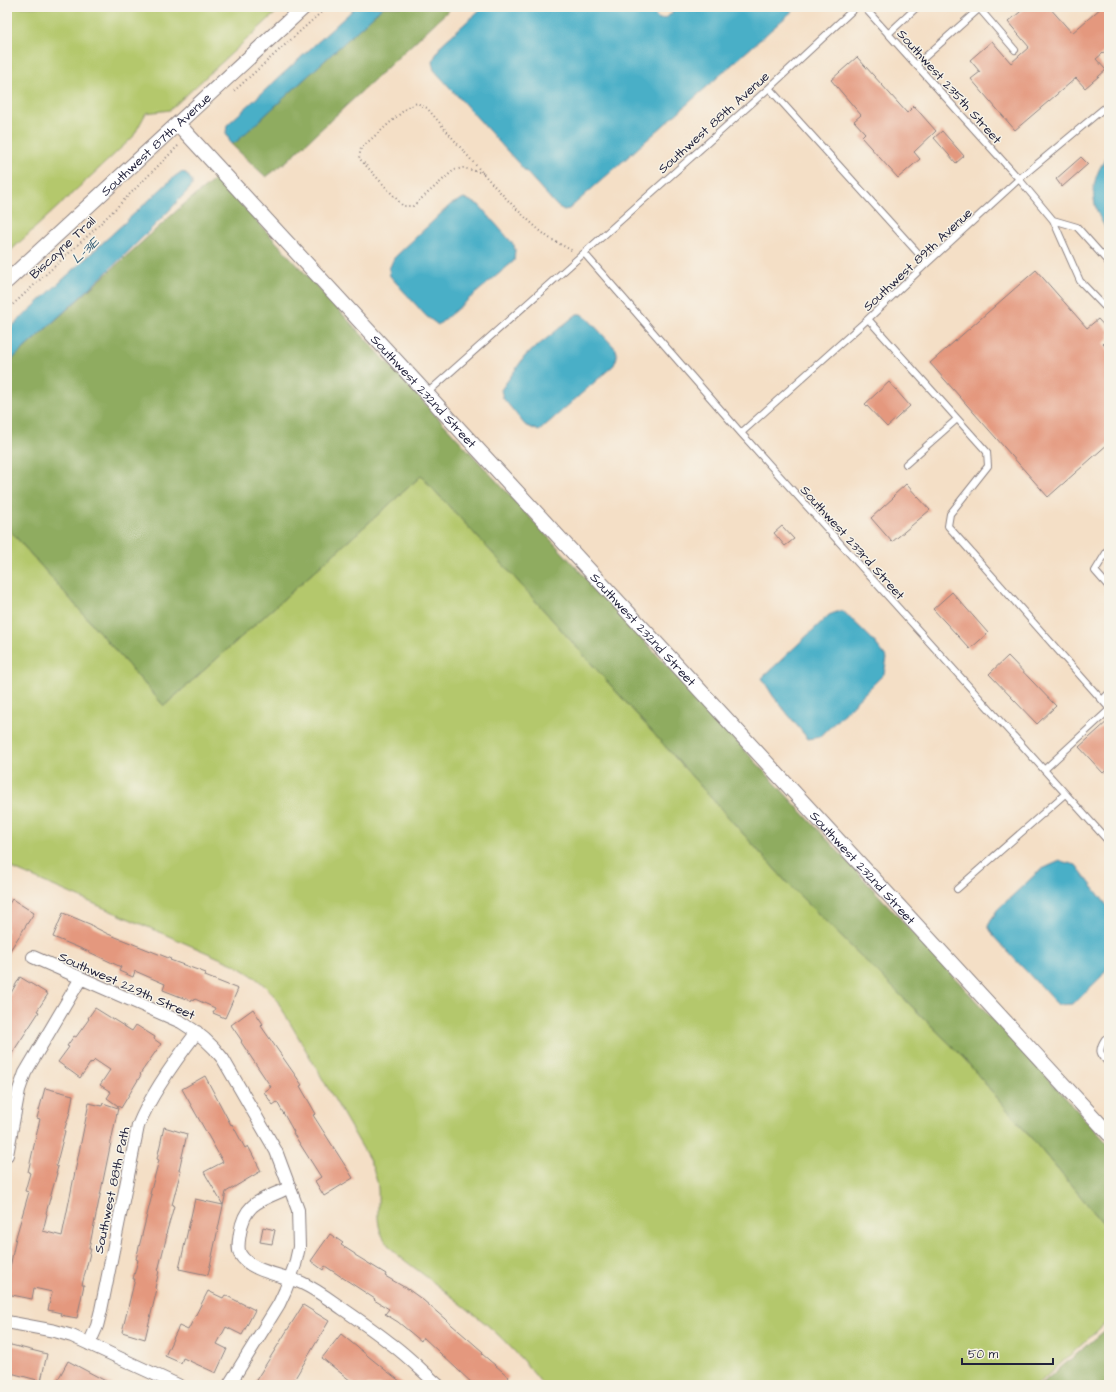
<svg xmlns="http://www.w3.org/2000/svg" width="1116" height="1392" viewBox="0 0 1116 1392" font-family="'Architects Daughter',sans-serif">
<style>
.green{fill:#b4c86c;stroke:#6b7554}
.forest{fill:#8fac60;stroke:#58674e}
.water{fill:#48afc7;stroke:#356881}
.building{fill:#e4987e}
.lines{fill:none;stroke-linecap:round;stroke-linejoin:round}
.service-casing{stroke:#8b8080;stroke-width:8}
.minor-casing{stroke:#8b8080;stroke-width:14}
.tertiary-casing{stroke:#8b8080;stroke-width:16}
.path{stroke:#8b8080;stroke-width:2;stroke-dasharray:1 3;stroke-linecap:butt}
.service{stroke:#fff;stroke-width:6}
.minor{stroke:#fff;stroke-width:12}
.tertiary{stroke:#fff;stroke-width:14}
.labels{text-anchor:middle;stroke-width:3;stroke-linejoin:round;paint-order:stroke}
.street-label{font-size:13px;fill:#22223b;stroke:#f7f3e8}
.water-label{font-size:14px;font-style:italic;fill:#315a73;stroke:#f7f3e8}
</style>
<rect width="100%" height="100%" fill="#f7f3e8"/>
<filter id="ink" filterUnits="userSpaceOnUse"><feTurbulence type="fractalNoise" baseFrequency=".025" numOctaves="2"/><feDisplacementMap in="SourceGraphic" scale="8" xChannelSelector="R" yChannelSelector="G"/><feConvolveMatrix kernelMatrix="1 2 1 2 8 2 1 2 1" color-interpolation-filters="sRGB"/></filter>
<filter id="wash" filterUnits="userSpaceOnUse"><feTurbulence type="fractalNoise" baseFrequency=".012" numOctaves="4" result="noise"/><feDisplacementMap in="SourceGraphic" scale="16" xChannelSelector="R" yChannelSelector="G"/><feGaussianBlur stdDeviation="0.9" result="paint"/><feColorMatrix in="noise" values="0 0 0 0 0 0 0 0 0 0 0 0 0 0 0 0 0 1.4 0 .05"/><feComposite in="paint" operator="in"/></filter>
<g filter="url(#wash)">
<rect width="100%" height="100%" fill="#f4dfc6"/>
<path class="green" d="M 7,7 L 282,7 L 170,110 L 146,113 L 133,137 L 7,254 Z
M 421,476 L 498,559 L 788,884 L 961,1055 L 1109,1230 L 1109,1320 L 1037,1385 L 543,1385 C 526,1363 507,1342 485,1323 C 464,1306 442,1289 420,1272 C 407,1262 391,1252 383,1237 C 375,1223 379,1204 378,1189 C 377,1178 373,1169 369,1159 L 275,997 C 263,982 250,973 233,964 L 7,866 L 7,527 L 164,706 Z"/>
<path class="forest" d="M 383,7 L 452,7 L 287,161 L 266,177 L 231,144 L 236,142 Z
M 217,178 L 1109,1145 L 1109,1230 L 961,1055 L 788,884 L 498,559 L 421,476 L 164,706 L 7,527 L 7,364 L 183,205 Z
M 1109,1327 L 1109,1385 L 1040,1385 Z"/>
<path class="water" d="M 356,7 L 383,7 L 236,142 L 231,144 L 226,133 L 227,125 Z
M 483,7 L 648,7 L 659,19 L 666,18 L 678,7 L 797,7 L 569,209 L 564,210 L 557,206 L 434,70 L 432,62 L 441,45 Z
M 1109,154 L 1109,233 C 1089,205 1088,181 1109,154 Z
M 181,172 L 186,173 L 192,181 L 192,186 C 135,249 70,306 7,364 L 7,331 L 174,177 Z
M 464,198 L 479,205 L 514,245 L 515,250 L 514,261 L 438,325 L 426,316 L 390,276 L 389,269 L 394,258 L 450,205 Z
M 577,314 L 581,314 L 589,320 L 616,349 L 617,357 L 614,365 L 539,431 L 525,425 L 503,398 L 501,390 L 525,356 Z
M 842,610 L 872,639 L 887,658 L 884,674 L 820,737 L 808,739 L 773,696 L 762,678 L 829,615 Z
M 1060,861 L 1076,865 L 1109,908 L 1109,965 L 1101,977 L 1073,1004 L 1058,1005 L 994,937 L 988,926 L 997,910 L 1040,870 Z"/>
<g id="blocks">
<path class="building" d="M 1026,7 L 1049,7 L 1072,33 L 1102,7 L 1109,7 L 1109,48 L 1096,59 L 1106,70 L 1085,88 L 1076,78 L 1015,130 L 971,79 L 980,72 L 970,60 L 992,41 L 1011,63 L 1029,47 L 1008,22 Z
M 857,57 L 907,113 L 914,106 L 936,131 L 914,152 L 920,159 L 898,178 L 861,137 L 865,133 L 854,121 L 861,115 L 831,80 Z
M 942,131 L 964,156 L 956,163 L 934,138 Z
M 1081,157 L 1088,164 L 1062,187 L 1056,179 Z
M 1036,270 L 1087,328 L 1098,319 L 1109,331 L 1109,338 L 1103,344 L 1109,351 L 1109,443 L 1048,497 L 930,363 Z
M 889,382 L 910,406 L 887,427 L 865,404 Z
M 906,484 L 930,510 L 892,542 L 871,518 L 894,497 L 893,496 Z
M 782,526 L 794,539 L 785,546 L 774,533 Z
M 952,592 L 988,633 L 970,649 L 933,609 Z
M 1008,656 L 1056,706 L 1037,724 L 989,674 Z
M 1109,720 L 1109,768 L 1103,773 L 1079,747 Z
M 12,899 L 34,913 L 7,955 L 7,907 Z
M 63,913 L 92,925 L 92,926 L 108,934 L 171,959 L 170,960 L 206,973 L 205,976 L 238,989 L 225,1018 L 213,1013 L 215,1008 L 195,999 L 194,1000 L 192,999 L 191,1001 L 163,990 L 165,984 L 135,971 L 133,977 L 119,971 L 121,967 L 87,951 L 53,937 Z
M 20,977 L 48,994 L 37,1011 L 39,1012 L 7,1061 L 7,1000 Z
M 95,1008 L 132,1031 L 136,1025 L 155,1037 L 154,1039 L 161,1044 L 140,1074 L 141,1075 L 121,1108 L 107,1098 L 111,1092 L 100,1085 L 110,1070 L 95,1060 L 92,1063 L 91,1062 L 80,1078 L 58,1062 L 69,1047 L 67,1046 L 74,1036 L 76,1037 L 89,1019 L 88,1018 Z
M 253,1009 L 263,1024 L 261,1026 L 302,1085 L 300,1086 L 316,1114 L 313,1115 L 353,1178 L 324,1196 L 315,1181 L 321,1177 L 293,1133 L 294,1132 L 277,1102 L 273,1105 L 264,1092 L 271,1087 L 241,1042 L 242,1041 L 231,1025 Z
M 205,1076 L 231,1125 L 232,1124 L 245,1148 L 248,1146 L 261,1171 L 226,1192 L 208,1275 L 179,1269 L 195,1199 L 223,1205 L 204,1172 L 223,1162 L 182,1089 Z
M 45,1088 L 73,1095 L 70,1112 L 64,1131 L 65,1131 L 56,1166 L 58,1167 L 56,1173 L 57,1173 L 46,1213 L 47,1214 L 43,1231 L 62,1236 L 89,1103 L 102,1106 L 103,1103 L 118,1108 L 89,1249 L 91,1249 L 82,1285 L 84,1285 L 77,1318 L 60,1315 L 61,1313 L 48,1310 L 52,1292 L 34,1288 L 32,1299 L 7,1294 L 7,1283 L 16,1237 L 29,1192 L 25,1191 L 30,1173 L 28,1172 L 40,1119 L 37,1118 Z
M 164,1127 L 187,1134 L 179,1170 L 181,1170 L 172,1205 L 174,1206 L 166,1234 L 167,1235 L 158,1271 L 159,1271 L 155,1288 L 157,1289 L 145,1339 L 122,1332 L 135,1279 L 133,1279 L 138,1260 L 136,1259 L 152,1195 L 150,1194 L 159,1160 L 157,1159 Z
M 263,1227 L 275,1230 L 272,1244 L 260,1242 Z
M 330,1234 L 343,1243 L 341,1245 L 355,1254 L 355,1255 L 386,1274 L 385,1276 L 404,1287 L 405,1287 L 423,1300 L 467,1338 L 483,1352 L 482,1354 L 509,1377 L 502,1385 L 474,1385 L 423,1337 L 421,1341 L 398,1322 L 385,1314 L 389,1309 L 374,1300 L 375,1299 L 325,1266 L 323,1270 L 311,1261 Z
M 208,1291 L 223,1298 L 225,1295 L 255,1310 L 242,1335 L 226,1327 L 217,1344 L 227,1349 L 216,1373 L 183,1358 L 181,1363 L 165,1356 L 179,1326 L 188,1330 Z
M 303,1305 L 329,1321 L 291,1385 L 253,1385 Z
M 341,1334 L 384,1369 L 405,1385 L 356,1385 L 322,1358 Z
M 7,1344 L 47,1354 L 41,1381 L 7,1372 Z
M 68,1361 L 85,1370 L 113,1385 L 55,1385 Z"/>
</g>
</g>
<g filter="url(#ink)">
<use href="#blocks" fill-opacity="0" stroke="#8b8080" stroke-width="1"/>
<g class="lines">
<defs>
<path id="service" d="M 864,7 L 1019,179 L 1053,220 L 1077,227 L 1109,263
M 978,7 L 1015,50
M 888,34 L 917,7
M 916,65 L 981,7
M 769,88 L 927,263
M 1053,220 L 1080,281 L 1104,306 L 1109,306
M 584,253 L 741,433 L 1109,842
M 868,319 L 987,452 L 988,466 L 950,514 L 948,526 L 1109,708
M 426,394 L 769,88 L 856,7
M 741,433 L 868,319 L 927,263 L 1019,179 L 1109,104
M 906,464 L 957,419
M 1109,548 L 1095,571 L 1109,587
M 1102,700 L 1109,693
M 1044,770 L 1109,710
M 957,889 L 1065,794
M 1109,1037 L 1105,1039 C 1097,1051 1100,1054 1109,1064"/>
<path id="minor" d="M 33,957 L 181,1022 C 198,1032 211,1043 223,1059 L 276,1151 L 298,1210 L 299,1247 L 295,1265 L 285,1291 L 279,1304 L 229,1385
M 7,1155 L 19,1090 L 25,1073 L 81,978
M 290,1187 C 264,1200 245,1200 240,1233 C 239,1240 237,1248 240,1254 C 250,1272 284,1275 302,1283 C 317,1290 330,1300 343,1309 C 359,1320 375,1331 390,1343 C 407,1355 422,1371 438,1385
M 7,1322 L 55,1331 L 72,1336 L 178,1385
M 89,1344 L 97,1326 L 101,1310 L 138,1126 C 150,1096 177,1058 197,1032"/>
<g id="tertiary">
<path id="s1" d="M 178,124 L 1109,1134"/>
<path id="s2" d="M 7,281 L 304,7"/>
</g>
</defs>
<use href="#service" class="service-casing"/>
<use href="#minor" class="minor-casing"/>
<use href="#tertiary" class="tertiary-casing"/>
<path class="path" d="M 234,91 L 327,7
M 483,173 L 463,168 L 454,170 L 413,206 L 403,206 L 359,158 L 361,148 L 409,106 L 417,103 L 427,108 C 464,151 500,197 544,234 C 552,241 564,246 573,251
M 7,310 L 94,230 L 179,145"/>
<use href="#service" class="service"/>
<use href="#minor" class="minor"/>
<use href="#tertiary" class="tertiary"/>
</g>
</g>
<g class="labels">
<g class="street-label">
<text transform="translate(950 86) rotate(48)" y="5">Southwest 235th Street</text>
<text transform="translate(713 122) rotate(-42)" y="5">Southwest 88th Avenue</text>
<text dy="5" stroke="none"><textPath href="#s2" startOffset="202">Southwest 87th Avenue</textPath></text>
<text transform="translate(62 247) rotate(-43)" y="5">Biscayne Trail</text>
<text transform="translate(917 259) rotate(-43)" y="5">Southwest 89th Avenue</text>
<text dy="5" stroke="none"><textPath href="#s1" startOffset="363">Southwest 232nd Street</textPath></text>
<text transform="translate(853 542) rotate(48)" y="5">Southwest 233rd Street</text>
<text dy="5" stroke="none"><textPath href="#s1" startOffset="687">Southwest 232nd Street</textPath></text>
<text dy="5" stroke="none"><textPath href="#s1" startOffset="1011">Southwest 232nd Street</textPath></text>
<text transform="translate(127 985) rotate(24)" y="5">Southwest 229th Street</text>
<text transform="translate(111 1190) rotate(-78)" y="5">Southwest 88th Path</text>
</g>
<g class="water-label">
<text transform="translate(85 250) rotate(-43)" y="5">L-31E</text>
</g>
</g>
<rect width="1116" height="1392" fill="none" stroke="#f7f3e8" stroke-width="24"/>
<path d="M962 1358v6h91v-6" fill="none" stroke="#22223b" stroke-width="2"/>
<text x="968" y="1358" font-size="12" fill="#22223b" stroke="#f7f3e8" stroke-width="3" paint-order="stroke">50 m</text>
</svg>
